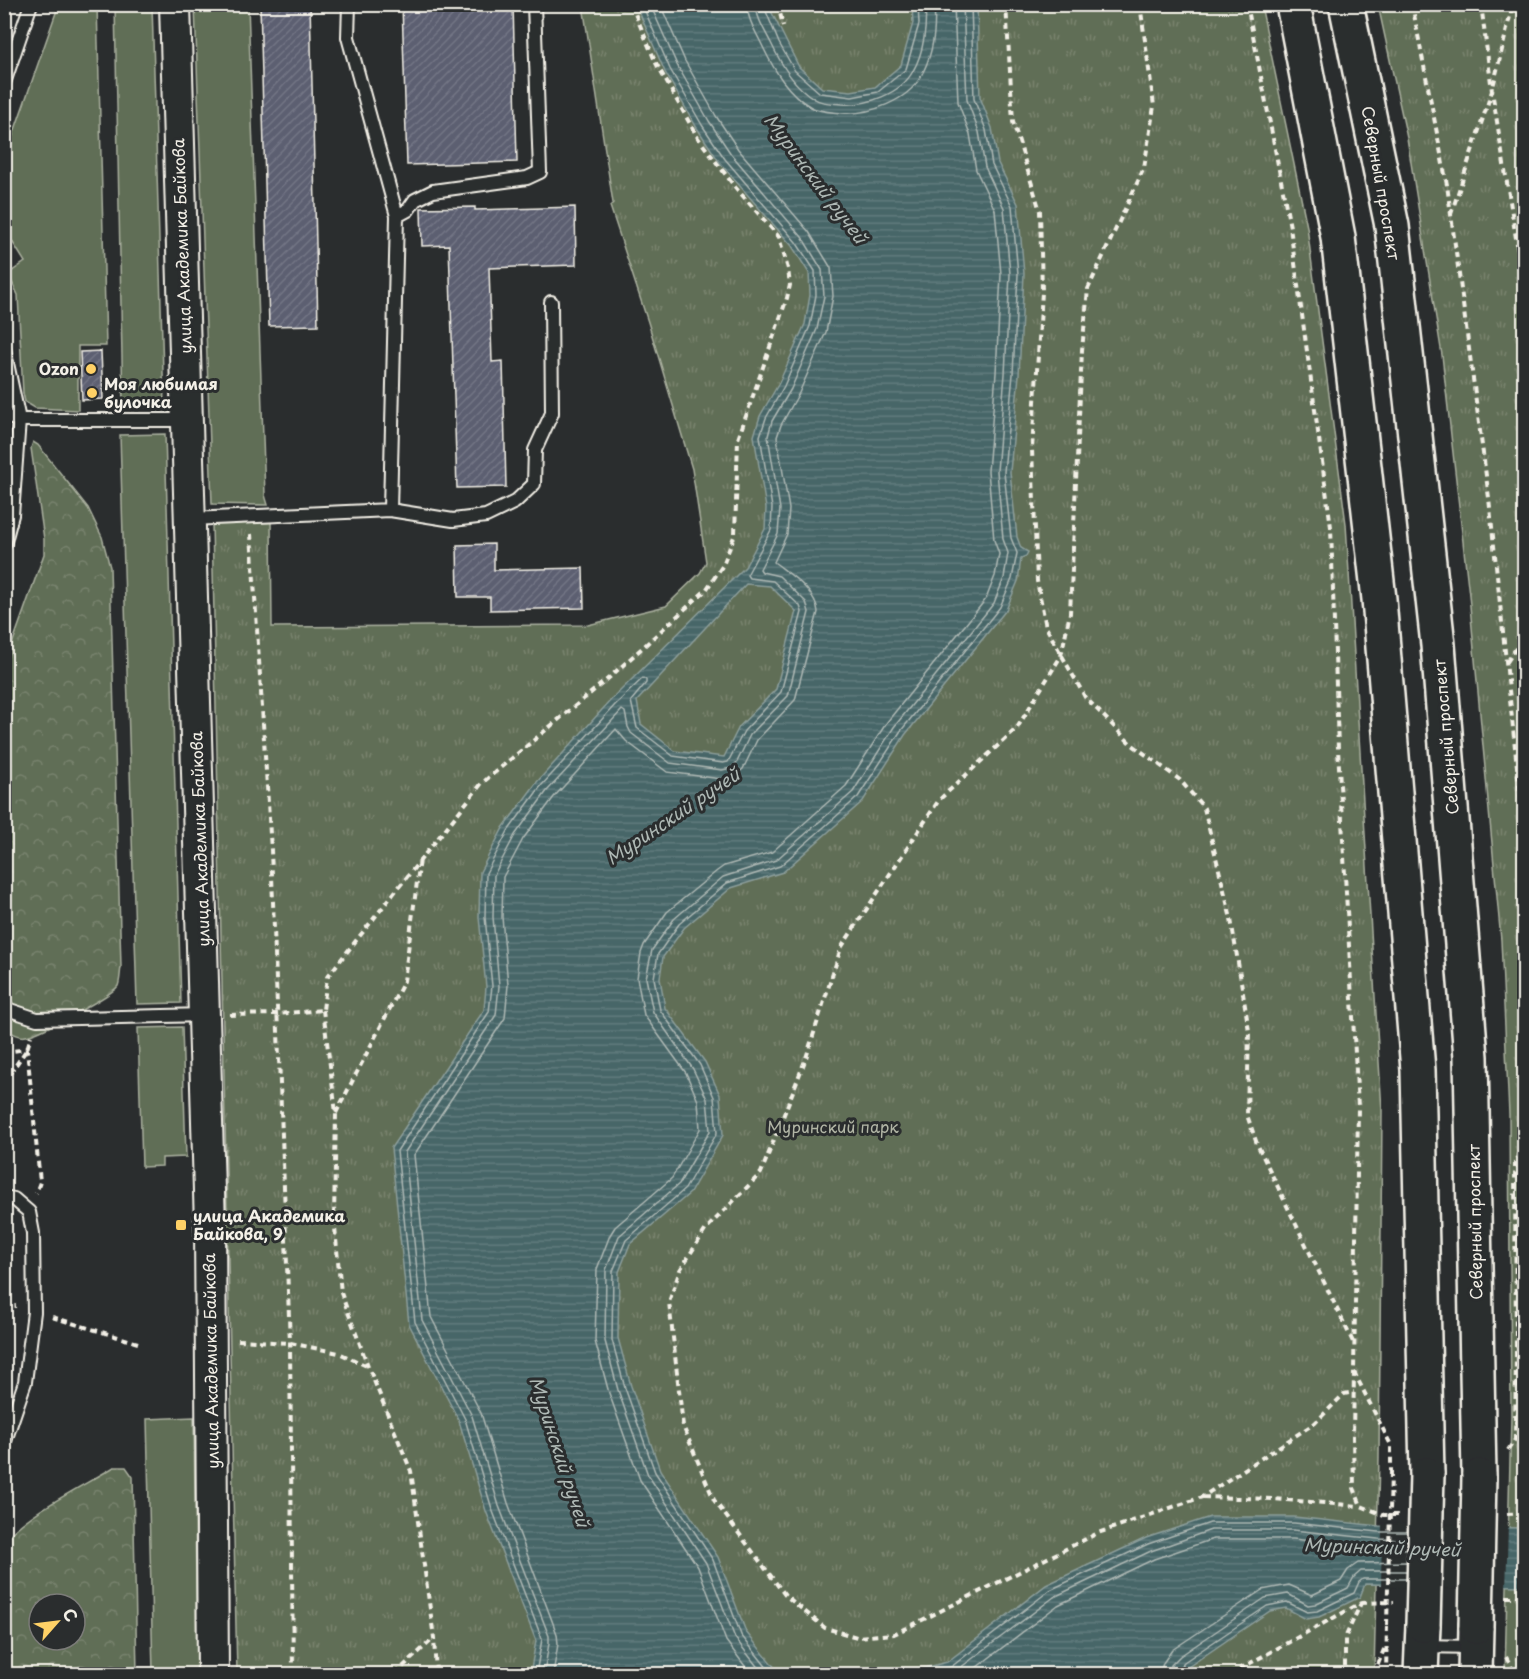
<svg xmlns="http://www.w3.org/2000/svg" width="1529" height="1679" viewBox="0 0 1529 1679" font-family="'Playpen Sans',sans-serif">
<style>
.grass{fill:#616e56;stroke:#aab09f;stroke-width:1.5}
.forest{fill:url(#forest-crowns);stroke:#aab09f;stroke-width:1.5;fill-rule:evenodd}
.park{fill:url(#park-tufts);stroke:#aab09f;stroke-width:1.5}
.water{fill:url(#water-rules);stroke:#8c9e9b;stroke-width:1.5;fill-rule:evenodd}
.pier{fill:#2a2d2e}
.lines{fill:none;stroke-linecap:round;stroke-linejoin:round}
.shore{stroke:#afb9b5;stroke-width:1.5}
.building{fill:url(#building-hatch);stroke:#f4f1e8;stroke-width:1.5}
.service-casing{stroke:#f4f1e8;stroke-width:16}
.tertiary-casing{stroke:#f4f1e8;stroke-width:34}
.secondary-casing{stroke:#f4f1e8;stroke-width:38}
.path{stroke:#f4f1e8;stroke-width:4;stroke-dasharray:6 4.5;stroke-linecap:butt}
.service{stroke:#2a2d2e;stroke-width:12}
.tertiary{stroke:#2a2d2e;stroke-width:30}
.secondary{stroke:#2a2d2e;stroke-width:33}
.secondary-bridge-casing{stroke:#f4f1e8;stroke-width:38;stroke-linecap:butt}
.path-bridge{stroke:#f4f1e8;stroke-width:4;stroke-dasharray:6 4.5;stroke-linecap:butt}
.secondary-bridge{stroke:#2a2d2e;stroke-width:33}
.poi-dot{fill:#ffd166;stroke:#2a2d2e;stroke-width:2}
.labels{text-anchor:middle;stroke-width:6;stroke-linejoin:round;paint-order:stroke}
.street-label{font-size:16px;fill:#f4f1e8;stroke:#2a2d2e}
.poi-label{font-size:16px;font-weight:bold;fill:#f4f1e8;stroke:#2a2d2e;text-anchor:start}
.park-label{font-size:16px;fill:#b2b6a6;stroke:#2a2d2e}
.water-label{font-size:18px;font-style:italic;fill:#afb9b5;stroke:#2a2d2e}
</style>
<defs>
<pattern id="forest-crowns" width="20" height="18" patternUnits="userSpaceOnUse" patternTransform="scale(1.5)"><rect width="20" height="18" fill="#616e56"/><path d="M2 6a3 3 0 1 1 6 0M12 15a3 3 0 1 1 6 0" fill="none" stroke="#78836e"/></pattern>
<pattern id="park-tufts" width="24" height="20" patternUnits="userSpaceOnUse" patternTransform="scale(1.5)"><rect width="24" height="20" fill="#616e56"/><path d="M3 7l-1-3M5 7V3M7 7l1-3M15 17l-1-3M17 17v-4M19 17l1-3" fill="none" stroke="#78836e"/></pattern>
<pattern id="water-rules" width="6" height="5" patternUnits="userSpaceOnUse" patternTransform="scale(1.5)"><rect width="6" height="5" fill="#476668"/><path d="M0 2.5h6" fill="none" stroke="#627c7e"/></pattern>
<pattern id="building-hatch" width="6" height="6" patternUnits="userSpaceOnUse" patternTransform="scale(1.5)"><rect width="6" height="6" fill="#5b5f71"/><path d="M-1 1l2-2M0 6l6-6M5 7l2-2" fill="none" stroke="#737685"/></pattern>
</defs>
<rect width="100%" height="100%" fill="#2a2d2e"/>
<filter id="ink" filterUnits="userSpaceOnUse"><feTurbulence type="fractalNoise" baseFrequency=".0167" numOctaves="2"/><feDisplacementMap in="SourceGraphic" scale="12" xChannelSelector="R" yChannelSelector="G"/><feConvolveMatrix kernelMatrix="1 2 1 2 8 2 1 2 1" color-interpolation-filters="sRGB"/></filter>
<g filter="url(#ink)">
<path class="grass" d="M 59,4 L 97,5 L 106,346 L 78,346 L 78,410 L 35,408 L 25,402 L 23,393 L 18,295 L 8,274 L 25,262 L 5,230 L 5,158 Z
M 115,5 L 152,5 L 164,406 L 123,407 Z
M 195,5 L 248,5 L 265,495 L 268,505 L 212,504 Z
M 165,434 L 181,1003 L 137,1004 L 120,435 Z
M 182,1027 L 186,1157 L 162,1158 L 162,1166 L 142,1167 L 138,1028 Z
M 194,1417 L 197,1674 L 153,1674 L 147,1419 Z"/>
<path class="forest" d="M 33,442 L 38,445 L 88,508 L 102,537 L 110,567 L 121,967 C 120,973 120,981 118,986 C 111,996 39,1034 26,1036 C 19,1038 11,1032 5,1028 L 4,667 L 44,554 L 44,539 L 31,448 Z
M 114,1467 L 126,1467 L 133,1477 L 137,1674 L 5,1674 L 5,1540 C 27,1513 83,1486 114,1467 ZM 39,1604 L 75,1604 L 75,1640 L 39,1640 Z"/>
<path class="park" d="M 583,5 L 1261,5 L 1307,227 L 1346,524 L 1382,1111 L 1379,1457 L 1374,1674 L 237,1674 L 212,523 L 271,520 L 272,627 L 588,625 L 666,606 L 700,573 L 706,562 L 692,469 L 648,322 L 610,206 L 613,203 Z
M 1378,5 L 1524,5 L 1524,1674 L 1505,1674 L 1511,1417 L 1509,1114 L 1501,940 L 1469,595 L 1442,355 L 1407,138 Z"/>
<path class="water" d="M 636,5 L 768,5 L 799,67 L 822,88 L 851,91 L 875,87 L 901,65 L 913,23 L 912,5 L 977,5 L 980,97 L 992,128 L 998,163 L 1018,204 L 1024,274 L 1019,375 L 1010,472 L 1017,537 L 1021,548 L 1028,552 L 1026,556 L 1021,558 L 1018,581 L 1006,610 L 905,735 L 863,801 L 783,872 L 731,888 L 684,928 L 663,957 L 660,978 L 665,1008 L 705,1062 L 720,1095 L 723,1135 L 690,1193 L 630,1244 L 619,1272 L 618,1338 L 631,1386 L 660,1470 L 718,1557 L 746,1632 L 780,1674 L 530,1674 L 536,1641 L 486,1511 L 459,1421 L 409,1324 L 391,1148 L 484,1010 L 486,987 L 479,917 L 480,872 L 503,828 L 537,782 L 610,701 L 745,567 L 765,529 L 766,508 L 754,436 L 760,416 L 779,383 L 805,324 L 810,295 L 809,273 L 792,246 L 720,163 L 697,128 L 665,72 ZM 746,584 L 770,586 L 796,611 L 776,689 L 739,727 L 724,757 L 675,751 L 641,724 L 637,701 Z
M 1210,1517 L 1294,1517 L 1379,1526 L 1524,1528 L 1524,1586 L 1365,1584 L 1360,1597 L 1319,1617 L 1306,1619 L 1286,1608 L 1270,1611 L 1188,1667 L 1181,1674 L 902,1674 L 947,1662 L 1046,1585 L 1146,1538 Z"/>
<path class="pier" d="M 1382,1523 L 1508,1525 L 1506,1589 L 1381,1587 Z"/>
<g class="lines">
<path class="shore" d="M 747,4 C 747,19 757,34 763,47 C 774,70 788,94 811,107 C 819,112 832,112 842,113 C 869,115 908,101 921,76 C 933,55 936,28 934,4
M 756,4 C 756,17 765,31 771,43 C 781,64 794,87 815,99 C 822,104 834,103 842,104 C 866,106 901,94 913,71 C 924,52 927,26 925,4
M 763,4 L 779,43 L 795,71 L 820,93 L 852,97 L 878,92 L 906,69 L 919,24 L 918,4
M 536,1674 L 542,1639 L 492,1509 L 465,1419 L 415,1322 L 397,1151 L 489,1012 L 492,986 L 485,917 L 486,873 L 508,831 L 541,786 L 615,705 L 643,678 L 646,680 L 646,683 L 631,701 L 637,728 L 673,756 L 723,763 L 728,762 L 744,731 L 781,692 L 802,612 L 800,606 L 773,581 L 749,578 L 747,575 L 771,530 L 772,507 L 760,436 L 766,418 L 784,386 L 810,326 L 816,295 L 815,271 L 796,242 L 725,159 L 702,125 L 670,69 L 642,4
M 544,1674 L 549,1643 L 549,1636 L 499,1506 L 472,1416 L 422,1320 L 405,1152 L 496,1015 L 499,986 L 493,917 L 494,875 L 515,835 L 547,791 L 622,710 L 625,712 L 628,727 L 631,733 L 670,763 L 722,770 L 732,768 L 737,762 L 750,735 L 788,696 L 809,612 L 806,602 L 779,576 L 762,572 L 760,569 L 778,534 L 780,509 L 768,436 L 772,421 L 791,389 L 817,329 L 824,296 L 822,270 L 802,237 L 731,154 L 709,121 L 677,65 L 650,4
M 553,1674 L 558,1644 L 557,1634 L 508,1503 L 481,1413 L 431,1317 L 414,1155 L 505,1018 L 508,985 L 502,917 L 503,877 L 523,839 L 554,797 L 616,729 L 626,741 L 667,772 L 722,779 L 735,776 L 743,769 L 757,740 L 795,700 L 818,612 C 816,590 789,574 774,562 L 787,534 L 789,509 L 777,437 L 781,425 L 799,393 L 826,332 L 833,296 L 831,268 L 809,232 L 738,149 L 716,116 L 685,61 L 660,4
M 751,1674 L 726,1641 L 698,1567 L 640,1480 L 609,1393 L 595,1341 L 597,1269 L 610,1235 L 615,1227 L 672,1178 L 700,1129 L 698,1101 L 686,1073 L 644,1015 L 637,978 L 641,953 L 644,945 L 667,912 L 717,871 L 724,866 L 772,852 L 846,786 L 887,722 L 986,599 L 995,576 L 999,554 L 994,540 L 988,471 L 996,373 L 1001,274 L 995,210 L 976,170 L 970,134 L 958,102 L 954,4
M 763,1674 L 735,1638 L 706,1563 L 648,1475 L 618,1390 L 605,1341 L 606,1270 L 619,1236 L 679,1184 L 710,1131 L 707,1099 L 693,1069 L 653,1012 L 646,978 L 652,950 L 674,919 L 723,877 L 776,860 L 853,792 L 894,727 L 994,603 L 1004,578 L 1008,553 L 1003,539 L 997,471 L 1005,374 L 1010,274 L 1004,208 L 985,167 L 979,132 L 967,100 L 963,4
M 772,1674 L 741,1635 L 713,1560 L 655,1472 L 625,1388 L 612,1340 L 613,1271 L 626,1240 L 685,1189 L 717,1133 L 714,1097 L 700,1065 L 660,1010 L 654,978 L 658,954 L 679,924 L 727,883 L 780,866 L 858,797 L 900,732 L 1000,607 L 1012,579 L 1017,553 L 1011,538 L 1004,472 L 1013,374 L 1018,274 L 1012,206 L 992,165 L 986,130 L 974,99 L 971,4
M 925,1674 L 951,1667 L 1050,1590 L 1148,1544 L 1210,1523 L 1294,1523 L 1379,1532 L 1407,1532
M 952,1674 L 1054,1597 L 1151,1551 L 1211,1530 L 1293,1530 L 1378,1539 L 1407,1540
M 968,1674 L 1058,1605 L 1154,1559 L 1213,1539 L 1293,1539 L 1378,1548 L 1407,1549
M 1160,1674 L 1163,1663 L 1172,1650 L 1262,1590 L 1289,1585 L 1312,1595 L 1341,1581 L 1348,1570 L 1358,1563 L 1407,1562
M 1169,1674 L 1171,1665 L 1180,1656 L 1265,1598 L 1288,1594 L 1308,1605 L 1315,1604 L 1348,1588 L 1354,1577 L 1361,1571 L 1406,1571
M 1177,1674 L 1178,1669 L 1184,1662 L 1267,1606 L 1287,1602 L 1307,1612 L 1317,1611 L 1354,1593 L 1359,1582 L 1363,1579 L 1406,1579"/>
</g>
<path class="building" d="M 260,4 L 310,4 L 318,325 L 269,326 Z
M 402,4 L 513,4 L 517,162 L 407,165 Z
M 475,207 L 475,210 L 575,207 L 576,265 L 489,268 L 492,362 L 503,361 L 506,487 L 457,488 L 449,245 L 422,246 L 421,208 Z
M 101,351 L 103,399 L 82,400 L 80,352 Z
M 494,544 L 494,570 L 583,568 L 584,608 L 490,610 L 490,597 L 458,597 L 457,545 Z"/>
<g class="lines">
<defs>
<path id="service" d="M 349,4 L 348,37 L 397,216 L 390,510
M 4,83 L 31,4
M 397,216 L 408,210 L 415,200 L 433,191 L 527,178 L 540,172 L 534,4
M 4,349 L 19,420 L 12,515 L 4,545
M 4,416 L 19,420 L 188,420
M 191,519 L 390,510 L 453,520 L 486,516 L 515,502 L 534,484 L 535,450 L 552,413 L 551,302
M 4,1008 L 37,1019 L 205,1015
M 4,1197 L 14,1199 L 29,1212 L 33,1233 L 34,1312 L 25,1382 L 4,1444
M 1422,1646 L 1474,1647"/>
<path id="tertiary" d="M 175,4 L 210,1226 L 213,1674"/>
<path id="secondary" d="M 1293,4 L 1338,237 L 1379,599 L 1418,1070 L 1427,1474
M 1346,4 L 1392,226 L 1438,645 L 1471,1057 L 1479,1476
M 1421,1674 L 1423,1625
M 1475,1674 L 1476,1627"/>
</defs>
<use href="#service" class="service-casing"/>
<use href="#tertiary" class="tertiary-casing"/>
<use href="#secondary" class="secondary-casing"/>
<path class="path" d="M 778,4 L 783,26
M 1006,4 L 1013,122 L 1040,211 L 1042,292 L 1032,449 L 1037,581 L 1046,627 L 1085,697 L 1130,743 L 1180,780 L 1204,808 L 1231,919 L 1249,1031 L 1247,1115 L 1257,1144 L 1354,1344
M 1140,4 L 1154,106 L 1144,168 L 1088,289 L 1082,350 L 1070,613 L 1061,656 L 1017,728 L 939,800 L 841,948 L 806,1058 L 761,1173 L 706,1229 L 680,1270 L 669,1302 L 683,1426 L 714,1500 L 785,1595 L 825,1628 L 857,1637 L 894,1634 L 1098,1533 L 1202,1497 L 1315,1423 L 1344,1394 L 1354,1392
M 1247,4 L 1290,227 L 1331,527 L 1338,749 L 1358,1107 L 1353,1437 L 1354,1488 L 1361,1506 L 1384,1515 L 1398,1515
M 1412,4 L 1447,185 L 1489,498 L 1524,834
M 1481,4 L 1492,91 L 1524,287
M 1451,214 L 1492,91 L 1513,4
M 251,534 L 271,850 L 290,1343 L 293,1674
M 1507,662 L 1524,636
M 323,1010 L 336,1113 L 334,1217 L 341,1293 L 368,1366 L 411,1471 L 434,1638 L 436,1674
M 230,1015 L 277,1014 L 323,1010 L 327,977 L 482,783 L 610,677 L 706,590 L 723,565 L 735,534 L 738,439 L 787,298 L 790,285 L 788,269 L 779,237 L 735,187 L 698,138 L 656,63 L 631,4
M 4,1052 L 27,1049 L 40,1182 L 36,1193
M 4,1082 L 27,1049 L 31,1036
M 336,1113 L 404,981 L 420,859
M 4,1307 L 16,1306
M 52,1317 L 138,1343
M 238,1340 L 290,1343 L 339,1353 L 367,1366
M 1518,1351 L 1524,1336
M 1354,1372 L 1391,1445 L 1391,1473
M 1516,1424 L 1524,1409
M 1515,1441 L 1516,1354 L 1515,1164 L 1524,1139
M 1508,1450 L 1524,1426
M 1203,1497 L 1274,1499 L 1360,1506
M 1507,1514 L 1524,1513
M 1506,1597 L 1524,1597
M 1361,1603 L 1394,1602
M 1506,1657 L 1515,1674
M 395,1674 L 433,1639
M 1230,1674 L 1361,1603 L 1345,1638 L 1345,1674
M 1374,1674 L 1385,1647
M 1386,1674 L 1387,1625"/>
<use href="#service" class="service"/>
<use href="#tertiary" class="tertiary"/>
<use href="#secondary" class="secondary"/>
<defs>
<path id="secondary-bridge" d="M 1423,1625 L 1427,1474
M 1476,1627 L 1479,1476"/>
</defs>
<use href="#secondary-bridge" class="secondary-bridge-casing"/>
<path class="path-bridge" d="M 1387,1625 L 1391,1473"/>
<use href="#secondary-bridge" class="secondary-bridge"/>
</g>
</g>
<g class="poi-dot">
<circle cx="91" cy="369" r="6"/>
<circle cx="92" cy="393" r="6"/>
<rect x="175" y="1219" width="12" height="12" rx="3"/>
</g>
<g class="labels">
<g class="street-label">
<text transform="translate(1381 183) rotate(80)" y="6">Северный проспект</text>
<text transform="translate(182 246) rotate(-92)" y="6">улица Академика Байкова</text>
<text transform="translate(1446 737) rotate(-95)" y="6">Северный проспект</text>
<text transform="translate(200 839) rotate(-92)" y="6">улица Академика Байкова</text>
<text transform="translate(1475 1222) rotate(-91)" y="6">Северный проспект</text>
<text transform="translate(211 1361) rotate(-91)" y="6">улица Академика Байкова</text>
</g>
<g class="poi-label">
<text x="79" y="375" text-anchor="end">Ozon</text>
<text x="104" y="390">Моя любимая<tspan x="104" dy="18">булочка</tspan></text>
<text x="193" y="1222">улица Академика<tspan x="193" dy="18">Байкова, 9</tspan></text>
</g>
<g class="park-label">
<text x="833" y="1133">Муринский парк</text>
</g>
<g class="water-label">
<text transform="translate(815 179) rotate(53)" y="6">Муринский ручей</text>
<text transform="translate(673 817) rotate(-34)" y="6">Муринский ручей</text>
<text transform="translate(559 1452) rotate(72)" y="6">Муринский ручей</text>
<text transform="translate(1382 1548) rotate(2)" y="6">Муринский ручей</text>
</g>
</g>
<rect width="1529" height="1679" fill="none" stroke="#2a2d2e" stroke-width="24"/>
<rect x="12" y="12" width="1505" height="1655" fill="none" stroke="#f4f1e8" stroke-width="2" filter="url(#ink)"/>
<g transform="translate(57 1622) rotate(62)"><circle r="28" fill="#2a2d2e" stroke="#7b7b78" stroke-width="1.5"/>
<path d="M0-4.5L10 22L0 15L-10 22Z" fill="#ffd166"/>
<text y="-9" font-size="16" font-weight="bold" text-anchor="middle" fill="#f4f1e8">С</text>
</g>
</svg>
